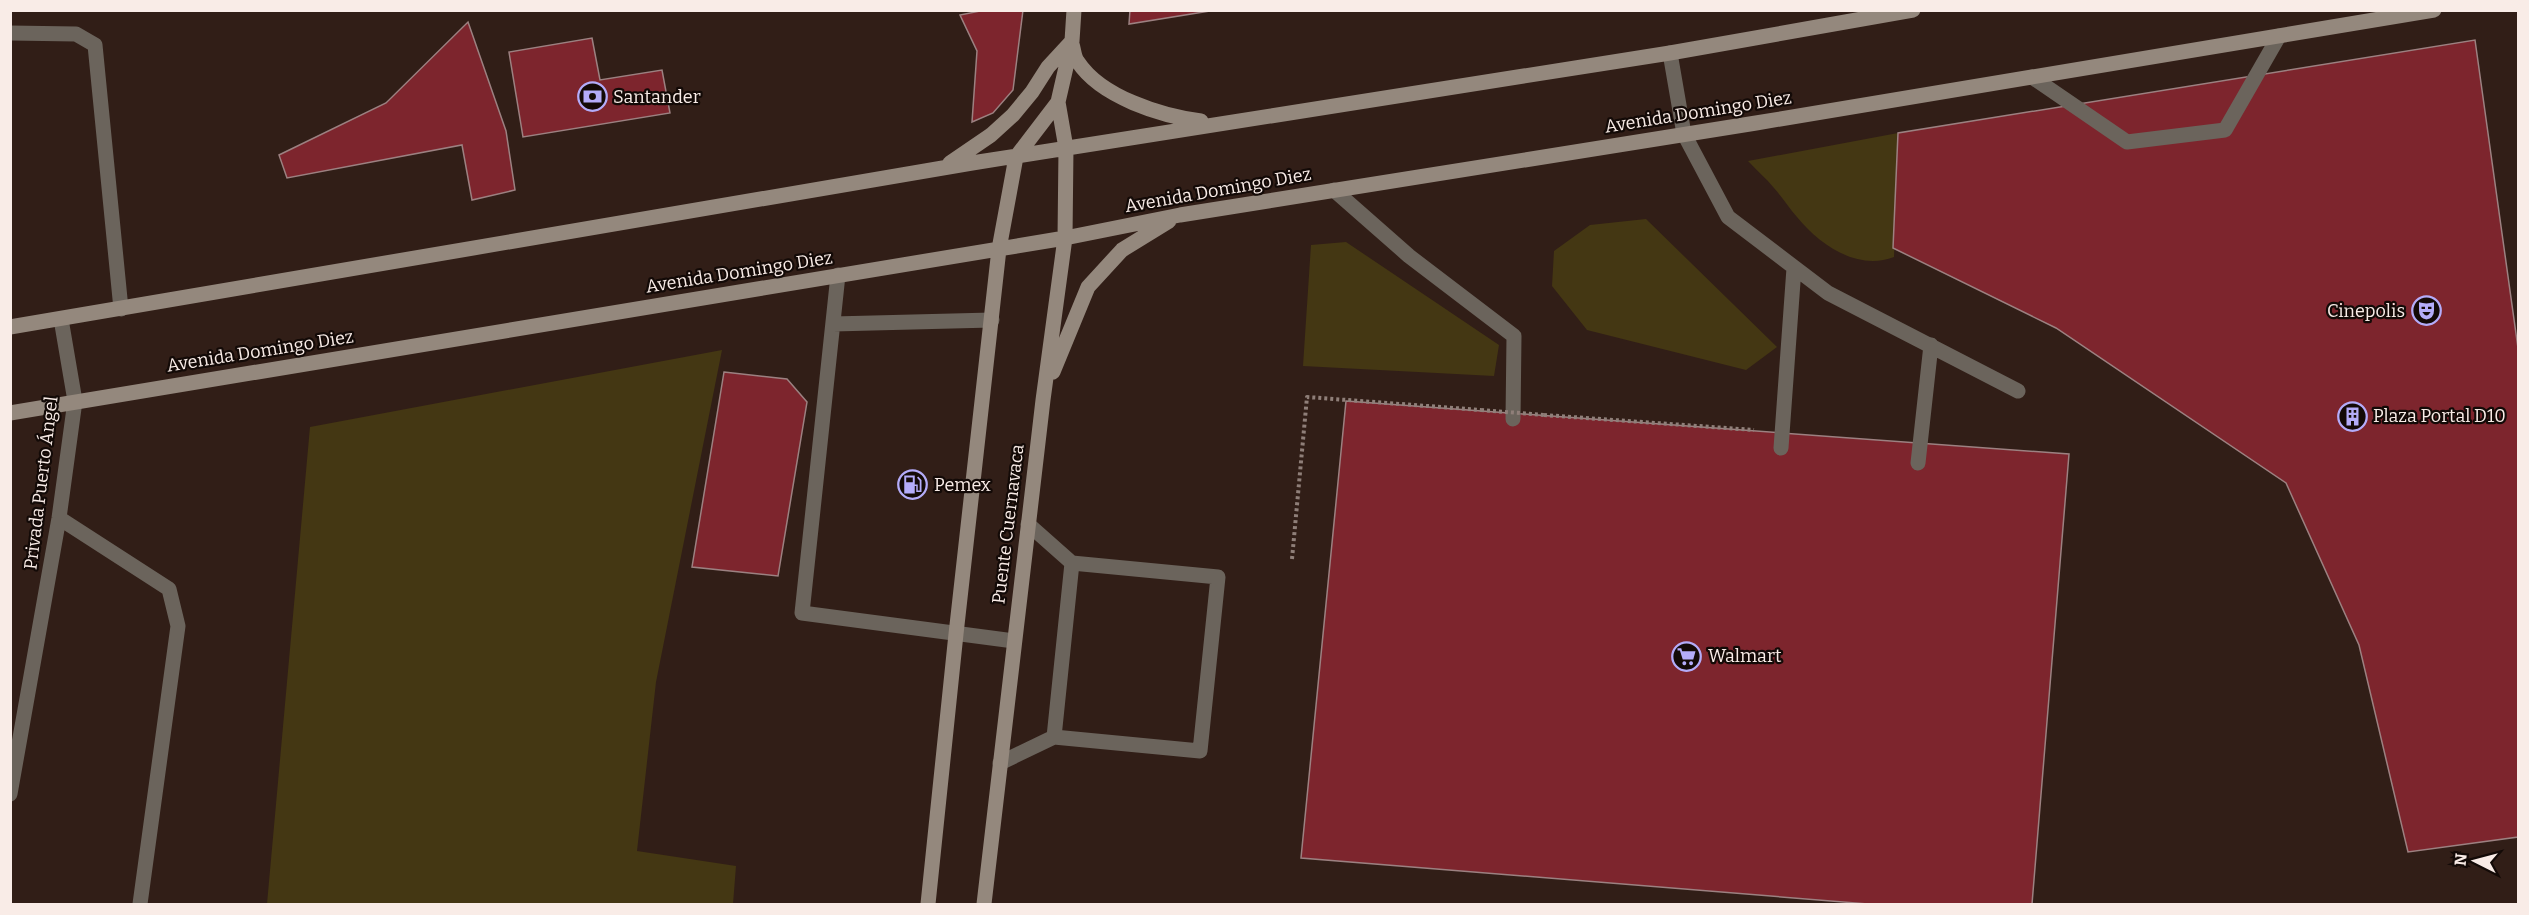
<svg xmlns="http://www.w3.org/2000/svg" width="2529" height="915" viewBox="0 0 2529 915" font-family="Bitter,serif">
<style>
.green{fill:#443713}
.building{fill:#7d252d;stroke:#9c8181;stroke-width:1.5}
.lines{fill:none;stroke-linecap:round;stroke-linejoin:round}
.path{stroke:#8f7f79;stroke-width:4;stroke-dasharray:3 3;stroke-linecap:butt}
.service{stroke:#6b645c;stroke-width:15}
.minor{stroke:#6b645c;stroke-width:15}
.secondary{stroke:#94887d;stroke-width:15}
.path-bridge{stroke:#8f7f79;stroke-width:4;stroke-dasharray:3 3;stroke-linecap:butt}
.labels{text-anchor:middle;stroke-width:4.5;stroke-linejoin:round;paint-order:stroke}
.poi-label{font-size:18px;fill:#f9ece7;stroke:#130a07;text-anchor:start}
.street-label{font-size:18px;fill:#f9ece7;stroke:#130a07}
</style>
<rect width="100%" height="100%" fill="#311e17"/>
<path class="green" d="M 1898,133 L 1894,257 C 1857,271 1820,245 1797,217 C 1789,208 1782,197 1774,188 C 1766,178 1756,170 1748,161 Z
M 1646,219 L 1777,347 L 1746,370 L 1587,330 L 1552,286 L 1554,251 L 1590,225 Z
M 1346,242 L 1499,345 L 1494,376 L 1303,366 L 1311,245 Z
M 722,350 L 656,682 L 637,851 L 736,866 L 733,904 L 267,904 L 310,427 Z"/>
<path class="building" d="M 985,10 L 1023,10 L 1013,90 L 993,113 L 972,122 L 977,51 L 960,15 Z
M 1130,10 L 1216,10 L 1129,24 Z
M 468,22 L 506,131 L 515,190 L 472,200 L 462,145 L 287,178 L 279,155 L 386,103 Z
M 592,38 L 600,80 L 662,70 L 670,113 L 523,137 L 509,52 Z
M 2475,40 L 2518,348 L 2518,837 L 2408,852 L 2359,645 L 2286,483 L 2056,328 L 1893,248 L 1898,133 Z
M 724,372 L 787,379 L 807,402 L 778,576 L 692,567 Z
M 1346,401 L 2069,454 L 2032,904 L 1868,904 L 1301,858 Z"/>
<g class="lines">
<path class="path" d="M 1544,415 L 1754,430
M 1292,559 L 1307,397 L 1481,410"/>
<path class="service" d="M 10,33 L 76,34 L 95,45 L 121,309
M 1670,53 L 1684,134 L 1728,217 L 1828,293 L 2018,391
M 2032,77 L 2127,142 L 2225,130 L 2279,36
M 1334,190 L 1409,256 L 1514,336 L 1513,419
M 838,275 L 802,613 L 1014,641
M 833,324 L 992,320
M 1781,448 L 1794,268
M 1918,463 L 1931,345
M 1054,737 L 1200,751 L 1218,577 L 1072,563
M 1000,763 L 1054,737 L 1072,563 L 1028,524"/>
<path class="minor" d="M 59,518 L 169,589 L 178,626 L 140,904
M 10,794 L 59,518 L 75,401 L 61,319"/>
<path class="secondary" d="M 1072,44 C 1074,50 1074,58 1078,62 C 1101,97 1161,116 1201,121
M 950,163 L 991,135 L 1013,115 L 1032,92 L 1048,67 L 1072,41
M 10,327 L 972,163 L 1670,53 L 1913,10
M 1053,372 L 1088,287 L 1122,250 L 1169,221
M 10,413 L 1065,238 L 1180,215 L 1756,123 L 2434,10
M 928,904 L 956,634 L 999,249 L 1016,157 L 1058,102
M 984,904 L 1043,400 L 1065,238 L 1066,148 L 1058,102 L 1072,41 L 1074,10"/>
<path class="path-bridge" d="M 1481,410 L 1544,415"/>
</g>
<defs>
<symbol id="bank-ring" viewBox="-11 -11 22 22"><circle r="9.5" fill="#130a07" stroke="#b4acf9" stroke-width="1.5"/><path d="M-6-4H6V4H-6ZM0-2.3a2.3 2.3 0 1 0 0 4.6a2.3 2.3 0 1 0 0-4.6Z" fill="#b4acf9"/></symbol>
<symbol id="theatre-ring" viewBox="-11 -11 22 22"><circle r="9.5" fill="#130a07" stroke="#b4acf9" stroke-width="1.5"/><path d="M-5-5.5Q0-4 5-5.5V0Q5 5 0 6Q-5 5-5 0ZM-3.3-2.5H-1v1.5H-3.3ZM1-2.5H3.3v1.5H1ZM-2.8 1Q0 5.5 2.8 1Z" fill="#b4acf9"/></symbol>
<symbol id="building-ring" viewBox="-11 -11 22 22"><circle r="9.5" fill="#130a07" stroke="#b4acf9" stroke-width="1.5"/><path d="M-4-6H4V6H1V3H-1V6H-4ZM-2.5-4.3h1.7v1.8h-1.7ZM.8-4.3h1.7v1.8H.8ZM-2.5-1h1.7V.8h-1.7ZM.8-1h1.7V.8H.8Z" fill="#b4acf9"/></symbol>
<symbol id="fuel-ring" viewBox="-11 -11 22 22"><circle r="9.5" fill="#130a07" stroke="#b4acf9" stroke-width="1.5"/><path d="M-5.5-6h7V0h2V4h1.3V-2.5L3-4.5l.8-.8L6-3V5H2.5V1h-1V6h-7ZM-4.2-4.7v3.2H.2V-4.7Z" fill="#b4acf9"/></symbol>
<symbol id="supermarket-ring" viewBox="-11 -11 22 22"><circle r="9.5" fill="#130a07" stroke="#b4acf9" stroke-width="1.5"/><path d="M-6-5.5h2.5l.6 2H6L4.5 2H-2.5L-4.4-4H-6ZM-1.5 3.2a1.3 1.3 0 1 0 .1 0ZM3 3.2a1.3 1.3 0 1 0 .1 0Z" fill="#b4acf9"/></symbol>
</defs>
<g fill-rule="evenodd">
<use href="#bank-ring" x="576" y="80" width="33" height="33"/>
<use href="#theatre-ring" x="2410" y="294" width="33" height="33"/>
<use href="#building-ring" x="2336" y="400" width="33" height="33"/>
<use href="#fuel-ring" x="896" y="468" width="33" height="33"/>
<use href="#supermarket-ring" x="1670" y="640" width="33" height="33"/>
</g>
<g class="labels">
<g class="poi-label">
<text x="613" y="103">Santander</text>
<text x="2405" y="317" text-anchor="end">Cinepolis</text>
<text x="2373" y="422">Plaza Portal D10</text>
<text x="934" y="491">Pemex</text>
<text x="1708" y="662">Walmart</text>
</g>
<g class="street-label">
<text transform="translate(1698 112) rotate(-9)" y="6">Avenida Domingo Diez</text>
<text transform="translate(1218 190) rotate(-10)" y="6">Avenida Domingo Diez</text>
<text transform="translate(739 272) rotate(-9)" y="6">Avenida Domingo Diez</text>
<text transform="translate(260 351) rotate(-9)" y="6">Avenida Domingo Diez</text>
<text transform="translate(41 483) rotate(-83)" y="6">Privada Puerto Ángel</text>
<text transform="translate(1008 524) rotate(-83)" y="6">Puente Cuernavaca</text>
</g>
</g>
<rect width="2529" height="915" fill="none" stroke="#f9ece7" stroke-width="24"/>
<g transform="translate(2475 861) rotate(276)" stroke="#130a07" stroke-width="4.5" paint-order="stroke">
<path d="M0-4.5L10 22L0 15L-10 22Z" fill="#f9ece7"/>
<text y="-9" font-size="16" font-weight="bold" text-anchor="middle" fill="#f9ece7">N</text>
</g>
</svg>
